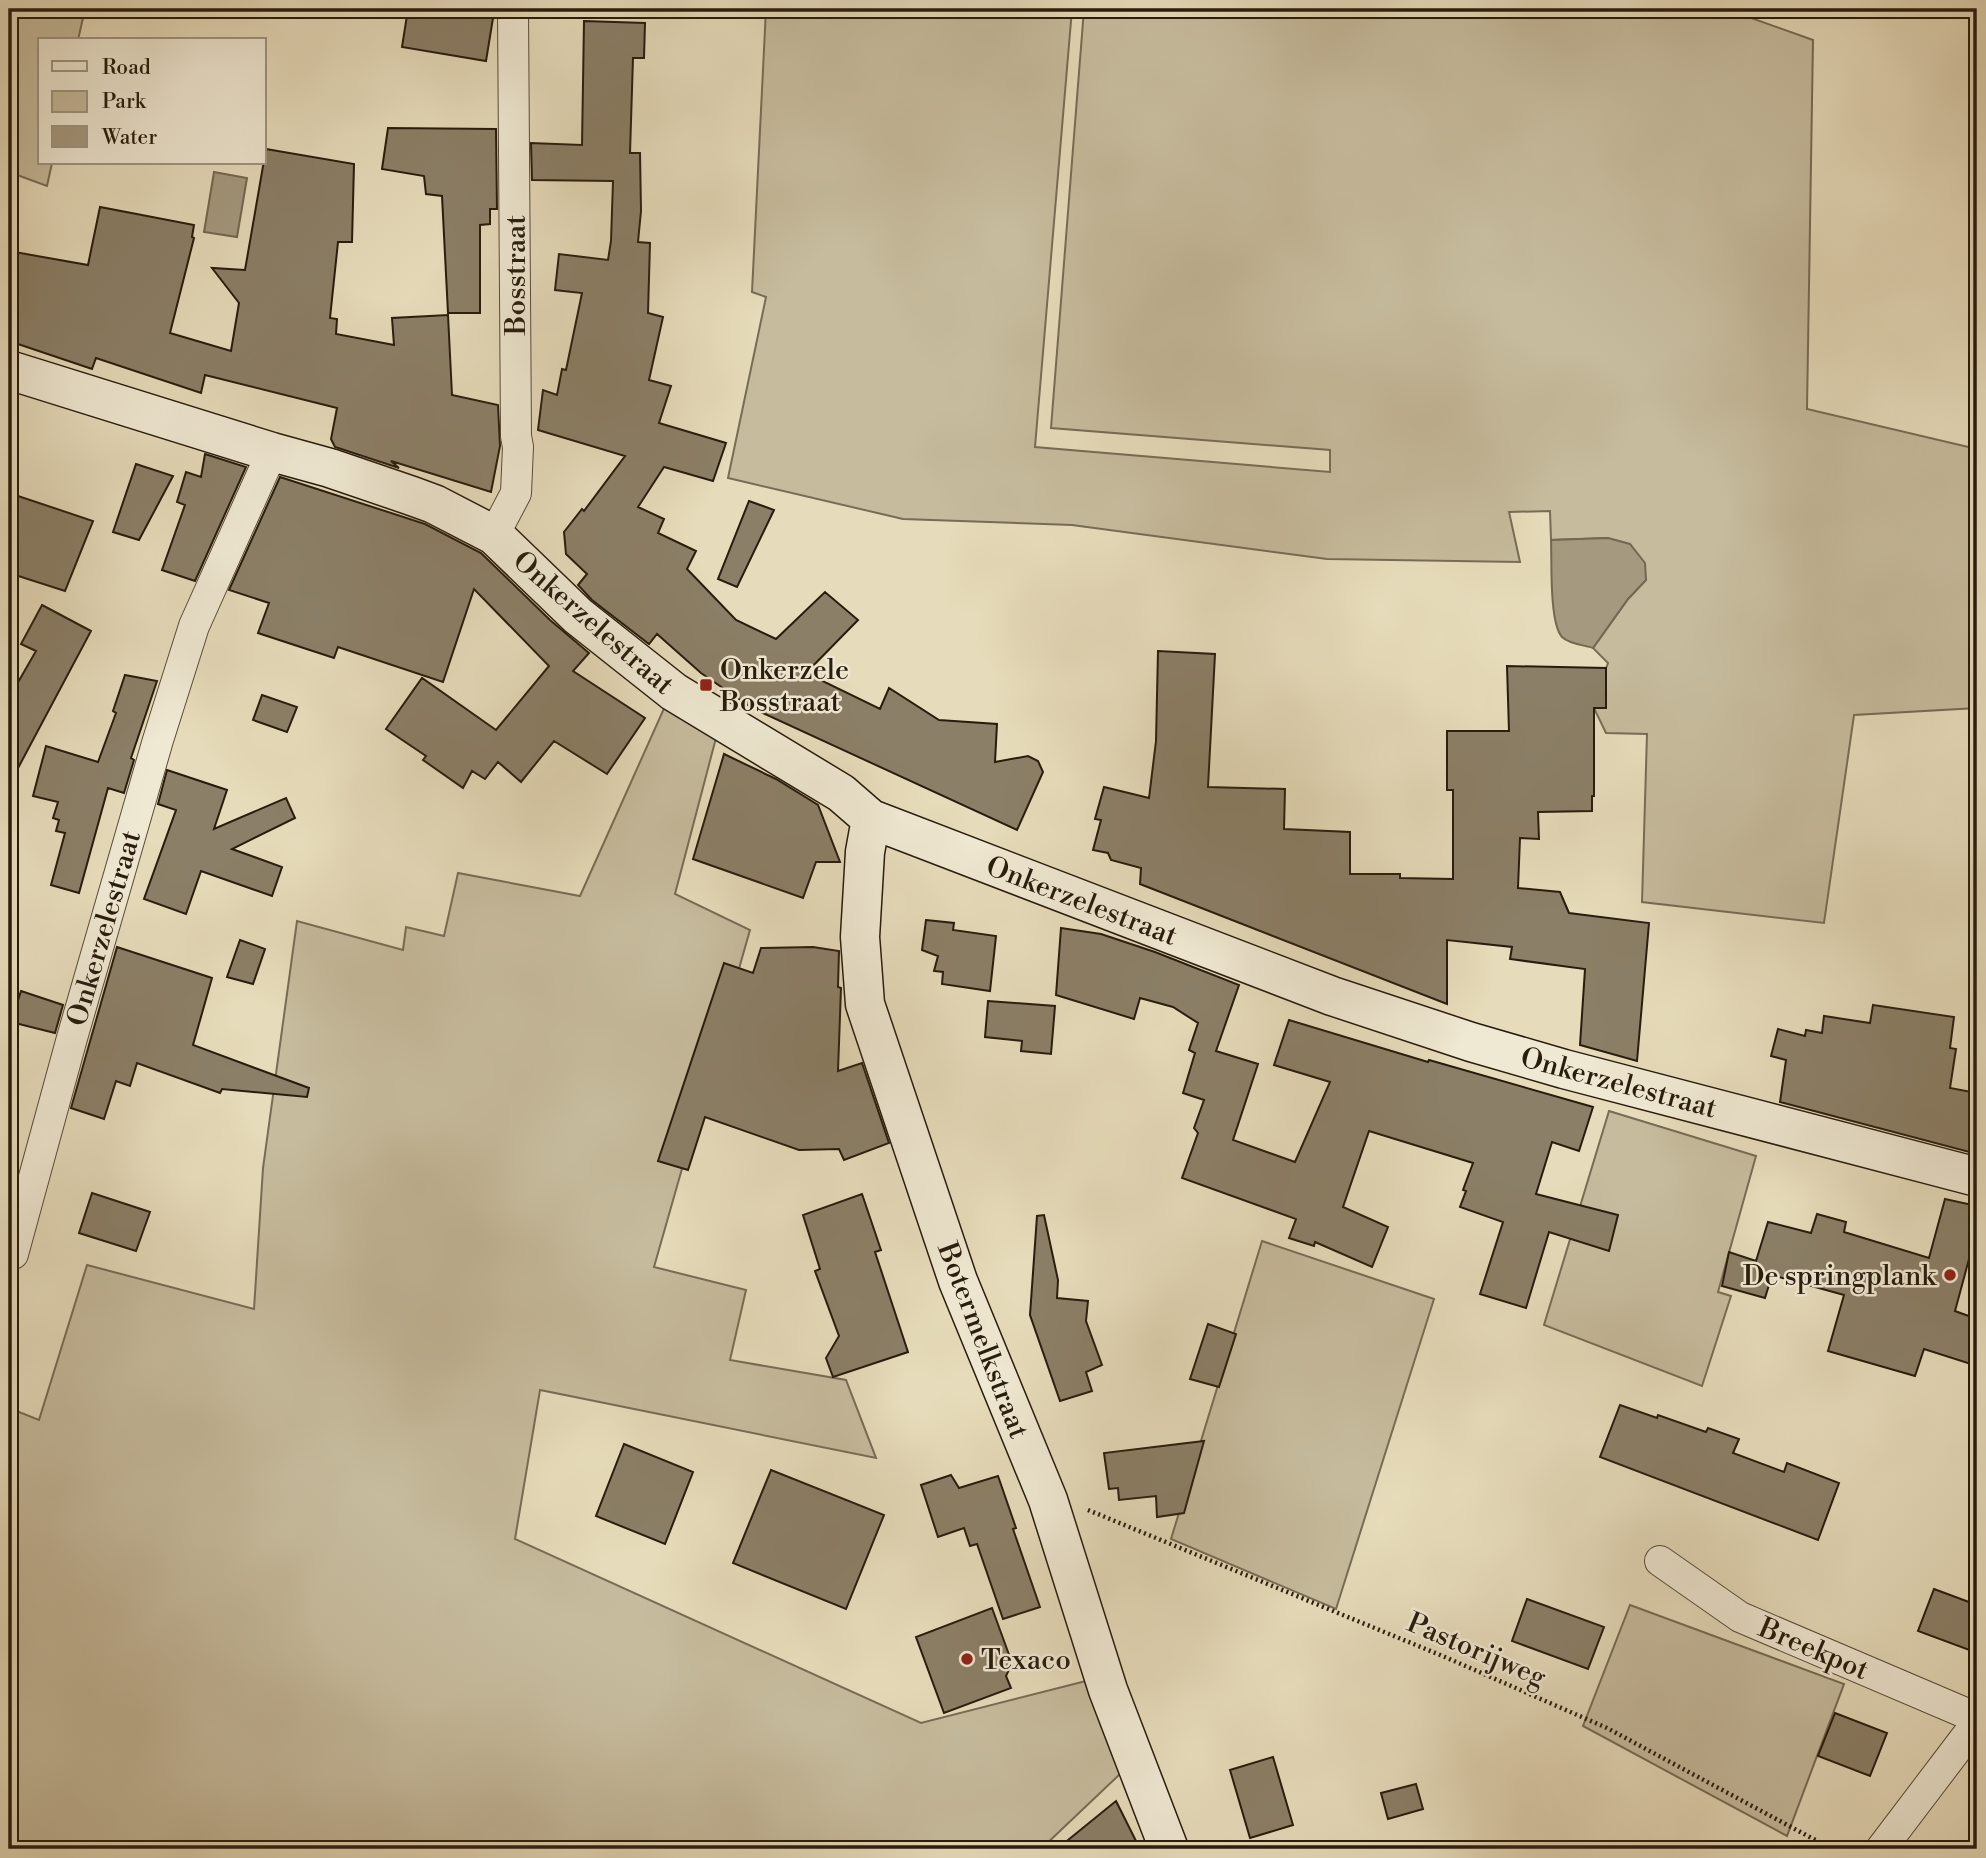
<svg xmlns="http://www.w3.org/2000/svg" width="1986" height="1858" viewBox="0 0 1986 1858" font-family="'Libre Bodoni',serif">
<style>
.green{fill:#c6bb9d;stroke:#776c55;stroke-width:2}
.water{fill:#a59a7f;stroke:#736851;stroke-width:2}
.building{fill:#8b7f67;stroke:#281c0d;stroke-width:2}
.lines{fill:none;stroke-linecap:round;stroke-linejoin:round}
.street-casing{stroke:#584c38;stroke-width:32}
.secondary-casing{stroke:#281c0d;stroke-width:41}
.path{stroke:#281c0d;stroke-width:4.5;stroke-dasharray:2 3.5;stroke-linecap:butt}
.street{stroke:#efe8d2;stroke-width:30}
.secondary{stroke:#efe8d2;stroke-width:38}
.poi-dot{fill:#8f2418;stroke:#efe8d2;stroke-width:2.5}
.labels{text-anchor:middle;stroke-width:5;stroke-linejoin:round;paint-order:stroke}
.street-label{font-size:28px;fill:#281c0d;stroke:#efe8d2}
.poi-label{font-size:28px;fill:#281c0d;stroke:#efe8d2;text-anchor:start}
</style>
<rect width="100%" height="100%" fill="#e6dbba"/>
<filter id="stains"><feTurbulence type="fractalNoise" baseFrequency=".00286" numOctaves="4"/><feColorMatrix values="0 0 0 0 .2 0 0 0 0 .09 0 0 0 0 .02 0 0 0 .5 -.17"/></filter>
<radialGradient id="worn" r=".72"><stop offset=".6" stop-color="#630" stop-opacity="0"/><stop offset="1" stop-color="#630" stop-opacity=".3"/></radialGradient>
<path class="green" d="M 9,9 L 85,9 L 78,40 L 40,40 L 40,163 L 52,163 L 47,186 L 9,172 Z
M 766,9 L 1072,9 L 1035,447 L 1330,472 L 1330,450 L 1051,428 L 1084,9 L 1726,9 L 1813,40 L 1807,409 L 1977,449 L 1977,708 L 1854,715 L 1824,923 L 1642,902 L 1647,734 L 1606,733 L 1592,704 L 1608,663 L 1593,648 L 1628,599 L 1646,580 L 1608,538 L 1551,540 L 1550,511 L 1509,512 L 1520,562 L 1327,559 L 1072,525 L 903,519 L 728,478 L 766,297 L 752,292 Z
M 666,704 L 716,738 L 675,894 L 750,930 L 654,1267 L 746,1290 L 730,1360 L 846,1380 L 876,1458 L 540,1390 L 515,1539 L 921,1723 L 1086,1681 L 1120,1774 L 1041,1849 L 9,1849 L 9,1408 L 39,1420 L 87,1265 L 254,1309 L 263,1168 L 297,921 L 403,950 L 406,927 L 444,936 L 458,873 L 580,896 Z
M 1609,1111 L 1756,1156 L 1718,1292 L 1731,1296 L 1702,1386 L 1544,1325 Z
M 1262,1241 L 1434,1299 L 1336,1609 L 1171,1539 Z
M 1630,1605 L 1844,1684 L 1787,1836 L 1583,1726 Z"/>
<path class="water" d="M 214,172 L 247,178 L 237,237 L 204,232 Z
M 1608,538 L 1630,544 L 1645,563 L 1646,580 L 1628,599 L 1593,648 C 1584,645 1569,644 1562,637 C 1549,622 1552,561 1551,540 Z"/>
<path class="building" d="M 408,9 L 448,9 L 448,11 L 493,18 L 486,61 L 402,47 Z
M 584,21 L 645,23 L 644,58 L 633,58 L 630,153 L 640,153 L 641,211 L 638,242 L 650,243 L 648,313 L 663,317 L 649,380 L 671,386 L 659,423 L 726,443 L 713,481 L 664,467 L 638,507 L 664,519 L 658,533 L 696,551 L 687,569 L 736,620 L 776,639 L 825,592 L 858,620 L 806,673 L 880,709 L 889,688 L 939,720 L 997,724 L 995,762 L 1028,756 L 1038,761 L 1043,772 L 1017,830 L 752,708 L 701,673 L 657,634 L 649,644 L 592,600 L 578,585 L 587,574 L 566,554 L 564,532 L 582,509 L 584,511 L 625,456 L 538,430 L 543,390 L 557,395 L 562,369 L 566,370 L 582,293 L 555,290 L 559,254 L 608,260 L 611,241 L 613,181 L 532,180 L 531,143 L 582,145 Z
M 388,128 L 496,129 L 497,209 L 490,209 L 490,224 L 480,225 L 480,313 L 448,313 L 442,196 L 426,194 L 424,176 L 382,169 Z
M 266,149 L 354,164 L 352,242 L 338,242 L 330,318 L 337,319 L 336,334 L 394,345 L 392,318 L 448,315 L 452,395 L 498,405 L 500,446 L 491,492 L 391,461 L 399,468 L 335,447 L 331,439 L 337,408 L 205,375 L 201,393 L 96,358 L 92,369 L 9,341 L 9,251 L 88,265 L 100,207 L 194,225 L 192,237 L 194,238 L 170,333 L 231,351 L 239,303 L 212,268 L 245,270 Z
M 205,454 L 246,467 L 195,581 L 162,570 L 185,505 L 177,502 L 186,472 L 201,477 Z
M 136,464 L 173,476 L 139,540 L 113,532 Z
M 280,477 L 425,524 L 481,553 L 550,620 L 589,653 L 573,671 L 645,718 L 607,774 L 554,741 L 521,782 L 498,762 L 485,779 L 472,771 L 463,788 L 423,760 L 426,756 L 386,729 L 422,678 L 496,730 L 549,666 L 474,589 L 443,682 L 338,647 L 334,658 L 258,633 L 269,603 L 229,590 Z
M 9,493 L 93,521 L 65,591 L 9,573 Z
M 749,501 L 774,510 L 737,587 L 718,579 Z
M 42,605 L 91,631 L 9,785 L 9,698 L 36,651 L 21,644 Z
M 1158,651 L 1215,654 L 1208,787 L 1285,789 L 1284,829 L 1350,832 L 1350,874 L 1400,874 L 1400,878 L 1453,879 L 1453,790 L 1447,790 L 1447,731 L 1509,731 L 1507,666 L 1606,668 L 1606,708 L 1594,708 L 1594,796 L 1592,796 L 1592,811 L 1538,812 L 1539,839 L 1520,838 L 1518,888 L 1560,892 L 1569,913 L 1649,923 L 1637,1061 L 1580,1045 L 1585,969 L 1510,959 L 1512,947 L 1447,940 L 1447,1004 L 1140,884 L 1141,868 L 1111,860 L 1108,853 L 1093,850 L 1101,820 L 1095,819 L 1104,787 L 1149,798 L 1156,741 Z
M 125,675 L 157,681 L 131,758 L 134,760 L 124,793 L 108,788 L 79,893 L 51,885 L 65,833 L 56,831 L 59,820 L 53,818 L 58,802 L 33,796 L 46,746 L 98,762 L 116,713 L 113,711 Z
M 262,695 L 297,707 L 287,732 L 253,720 Z
M 724,754 L 776,779 L 818,805 L 840,862 L 816,862 L 803,898 L 693,859 Z
M 167,770 L 227,790 L 214,829 L 286,798 L 295,818 L 232,849 L 282,867 L 272,896 L 201,871 L 186,914 L 144,899 L 176,810 L 158,804 Z
M 926,920 L 954,923 L 953,930 L 996,936 L 990,991 L 942,984 L 943,972 L 934,971 L 938,956 L 922,950 Z
M 1061,928 L 1101,934 L 1155,952 L 1239,985 L 1216,1051 L 1258,1064 L 1233,1140 L 1295,1162 L 1330,1082 L 1274,1065 L 1289,1020 L 1428,1062 L 1429,1060 L 1593,1107 L 1579,1151 L 1552,1142 L 1536,1194 L 1618,1215 L 1609,1251 L 1549,1232 L 1526,1308 L 1480,1294 L 1503,1222 L 1460,1207 L 1466,1191 L 1463,1190 L 1473,1163 L 1369,1131 L 1343,1207 L 1388,1227 L 1372,1267 L 1315,1242 L 1314,1246 L 1289,1238 L 1296,1219 L 1182,1178 L 1198,1133 L 1194,1128 L 1204,1100 L 1183,1093 L 1195,1053 L 1189,1050 L 1198,1023 L 1173,1007 L 1140,998 L 1134,1019 L 1056,995 Z
M 240,940 L 265,949 L 253,984 L 227,977 Z
M 117,947 L 212,978 L 193,1045 L 309,1088 L 307,1097 L 222,1089 L 220,1093 L 137,1063 L 130,1086 L 116,1081 L 104,1119 L 71,1108 Z
M 813,947 L 839,951 L 838,987 L 841,988 L 838,1071 L 862,1063 L 889,1143 L 844,1160 L 839,1149 L 799,1150 L 705,1117 L 688,1170 L 658,1161 L 724,963 L 753,973 L 761,948 Z
M 21,991 L 63,1005 L 55,1033 L 11,1022 Z
M 988,1001 L 1055,1006 L 1051,1054 L 1021,1051 L 1022,1041 L 985,1037 Z
M 1873,1005 L 1954,1017 L 1950,1048 L 1956,1049 L 1950,1088 L 1977,1093 L 1977,1154 L 1780,1102 L 1786,1060 L 1771,1056 L 1778,1029 L 1805,1036 L 1806,1030 L 1822,1033 L 1824,1016 L 1870,1023 Z
M 92,1193 L 150,1212 L 136,1251 L 79,1233 Z
M 862,1194 L 881,1250 L 875,1252 L 908,1352 L 833,1377 L 826,1358 L 839,1336 L 815,1271 L 820,1269 L 803,1215 Z
M 1945,1199 L 1977,1206 L 1977,1250 L 1972,1248 L 1955,1311 L 1977,1319 L 1977,1366 L 1924,1349 L 1915,1376 L 1828,1351 L 1844,1295 L 1772,1275 L 1765,1298 L 1722,1286 L 1729,1252 L 1756,1261 L 1768,1222 L 1811,1233 L 1817,1214 L 1846,1222 L 1844,1232 L 1929,1258 Z
M 1044,1215 L 1058,1280 L 1057,1298 L 1088,1301 L 1086,1321 L 1102,1365 L 1086,1372 L 1092,1391 L 1060,1401 L 1030,1315 L 1037,1216 Z
M 1208,1324 L 1236,1334 L 1219,1387 L 1190,1379 Z
M 1620,1405 L 1657,1418 L 1658,1415 L 1706,1432 L 1708,1428 L 1739,1439 L 1733,1453 L 1784,1472 L 1787,1463 L 1839,1483 L 1818,1540 L 1600,1457 Z
M 1204,1441 L 1184,1513 L 1157,1517 L 1156,1496 L 1119,1500 L 1118,1488 L 1109,1489 L 1104,1453 Z
M 624,1444 L 693,1472 L 665,1544 L 596,1516 Z
M 771,1470 L 884,1515 L 846,1609 L 733,1563 Z
M 951,1475 L 959,1488 L 998,1476 L 1016,1528 L 1013,1529 L 1040,1607 L 1003,1619 L 977,1544 L 970,1546 L 964,1528 L 938,1537 L 921,1485 Z
M 1934,1589 L 1977,1605 L 1977,1637 L 1972,1651 L 1918,1631 Z
M 1527,1599 L 1604,1627 L 1588,1669 L 1512,1641 Z
M 992,1608 L 1012,1663 L 1006,1676 L 1011,1688 L 944,1713 L 916,1637 Z
M 1835,1713 L 1887,1733 L 1870,1776 L 1818,1756 Z
M 1273,1757 L 1293,1825 L 1250,1838 L 1230,1770 Z
M 1416,1784 L 1423,1809 L 1388,1819 L 1381,1793 Z
M 1116,1801 L 1140,1849 L 1057,1849 Z"/>
<g class="lines">
<defs>
<path id="street" d="M 494,535 L 516,493 L 518,447 L 516,436 L 513,9
M 13,1254 L 72,1038 L 158,740 L 194,626 L 272,452
M 1660,1561 L 1740,1617 L 1977,1718
M 1881,1849 L 1966,1737 L 1977,1730"/>
<path id="secondary" d="M 9,370 L 272,452 L 330,468 L 412,496 L 434,504 L 494,535 L 578,616 L 674,692 L 841,793 L 871,819 L 1332,996 L 1471,1042 L 1564,1069 L 1977,1177
M 871,819 L 865,852 L 860,937 L 865,1004 L 958,1281 L 1048,1500 L 1108,1690 L 1169,1849"/>
</defs>
<use href="#street" class="street-casing"/>
<use href="#secondary" class="secondary-casing"/>
<path class="path" d="M 1088,1510 L 1445,1657 L 1607,1728 L 1832,1849"/>
<use href="#street" class="street"/>
<use href="#secondary" class="secondary"/>
</g>
<g class="poi-dot">
<rect x="699" y="678" width="14" height="14" rx="3.5"/>
<circle cx="1950" cy="1275" r="7"/>
<circle cx="967" cy="1659" r="7"/>
</g>
<g class="labels">
<g class="street-label">
<text transform="translate(515 275) rotate(-90)" y="10">Bosstraat</text>
<text transform="translate(594 622) rotate(41)" y="10">Onkerzelestraat</text>
<text transform="translate(1082 900) rotate(21)" y="10">Onkerzelestraat</text>
<text transform="translate(103 928) rotate(-74)" y="10">Onkerzelestraat</text>
<text transform="translate(1619 1082) rotate(15)" y="10">Onkerzelestraat</text>
<text transform="translate(984 1340) rotate(69)" y="10">Botermelkstraat</text>
<text transform="translate(1814 1648) rotate(23)" y="10">Breekpot</text>
<text transform="translate(1477 1649) rotate(23)" y="10">Pastorijweg</text>
</g>
<g class="poi-label">
<text x="720" y="679">Onkerzele<tspan x="720" dy="32">Bosstraat</tspan></text>
<text x="1936" y="1285" text-anchor="end">De springplank</text>
<text x="981" y="1669">Texaco</text>
</g>
</g>
<rect width="1986" height="1858" fill="none" stroke="#e6dbba" stroke-width="35"/>
<rect x="10" y="10" width="1965" height="1837" fill="none" stroke="#281c0d" stroke-width="3.5"/>
<rect x="18" y="18" width="1951" height="1823" fill="none" stroke="#281c0d" stroke-width="2"/>
<rect x="38" y="38" width="228" height="126" fill="#efe8d2" stroke="#9f9683" stroke-width="2"/>
<rect x="52" y="61" width="35" height="10" fill="#efe8d2" stroke="#9f9683" stroke-width="2"/>
<text x="102" y="74" font-size="21" fill="#281c0d">Road</text>
<rect x="52" y="91" width="35" height="21" fill="#c6bb9d" stroke="#9f9683" stroke-width="2"/>
<text x="102" y="108" font-size="21" fill="#281c0d">Park</text>
<rect x="52" y="126" width="35" height="21" fill="#a59a7f" stroke="#9f9683" stroke-width="2"/>
<text x="102" y="144" font-size="21" fill="#281c0d">Water</text>
<rect width="100%" height="100%" filter="url(#stains)"/>
<rect width="100%" height="100%" fill="url(#worn)"/>
</svg>
